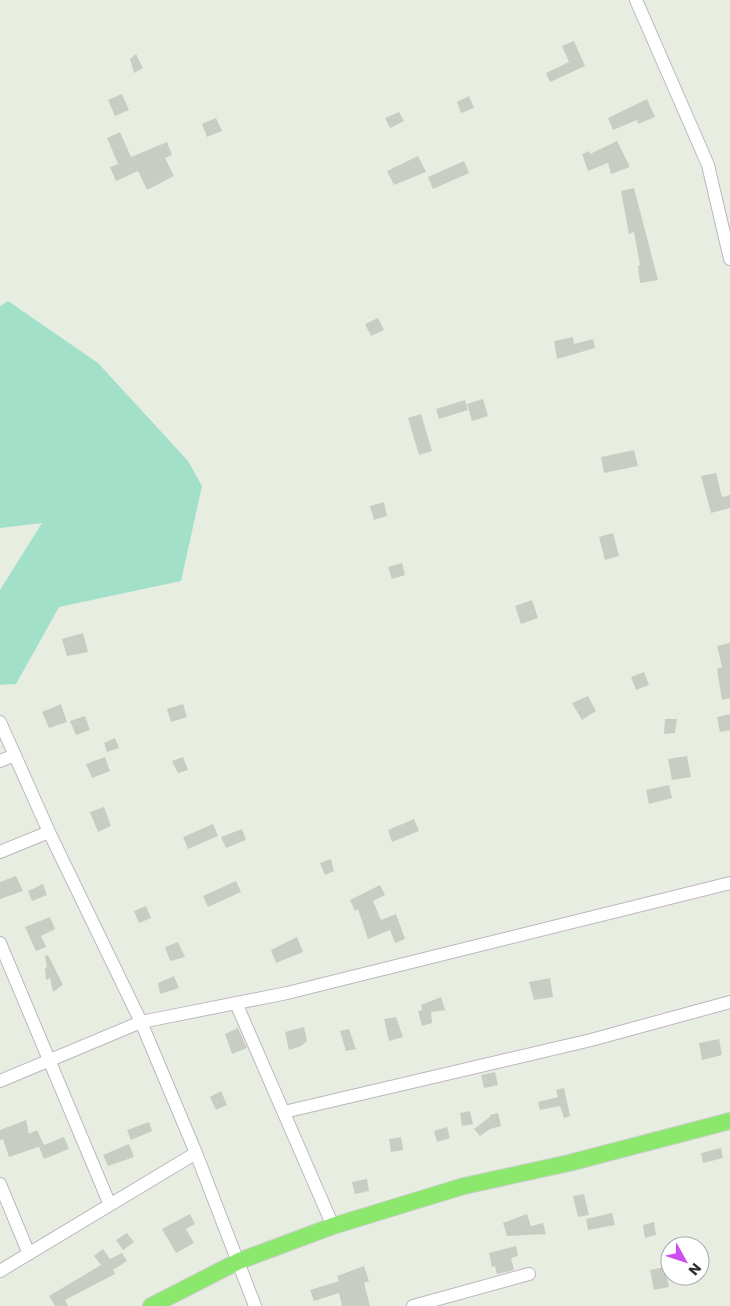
<svg xmlns="http://www.w3.org/2000/svg" width="730" height="1306" viewBox="0 0 730 1306" font-family="Poppins,sans-serif">
<style>
.green{fill:#a2e0c9}
.building{fill:#c7cdc3}
.lines{fill:none;stroke-linecap:round;stroke-linejoin:round}
.minor-casing{stroke:#beb5c0;stroke-width:14}
.major-casing{stroke:#cdcdcd;stroke-width:18}
.minor{stroke:#fff;stroke-width:12}
.major{stroke:#8ce86c;stroke-width:16}
</style>
<rect width="100%" height="100%" fill="#e7eee1"/>
<path class="green" d="M 8,301 L 98,363 L 188,461 L 202,486 L 181,581 L 59,607 L 16,684 L 0,685 L 0,590 L 42,523 L 0,528 L 0,306 Z"/>
<path class="building" d="M 574,41 L 585,66 L 550,82 L 546,73 L 569,62 L 562,46 Z
M 136,54 L 143,68 L 134,73 L 130,59 Z
M 122,94 L 129,110 L 115,116 L 108,100 Z
M 469,96 L 474,108 L 461,113 L 457,102 Z
M 647,99 L 655,117 L 638,124 L 637,120 L 613,130 L 608,118 Z
M 399,112 L 404,121 L 390,128 L 385,118 Z
M 216,118 L 222,131 L 207,137 L 202,124 Z
M 120,132 L 131,157 L 167,142 L 172,155 L 165,158 L 174,176 L 147,190 L 138,171 L 116,181 L 110,167 L 118,164 L 107,138 Z
M 617,141 L 630,167 L 611,174 L 608,163 L 588,171 L 582,154 L 590,151 L 590,154 Z
M 418,156 L 426,172 L 394,185 L 387,171 Z
M 464,161 L 469,173 L 433,189 L 428,177 Z
M 634,188 L 658,280 L 640,283 L 638,266 L 640,265 L 634,232 L 629,234 L 621,191 Z
M 378,318 L 384,330 L 371,336 L 365,324 Z
M 573,337 L 574,344 L 593,339 L 595,348 L 557,359 L 554,341 Z
M 483,399 L 488,416 L 472,421 L 467,404 Z
M 465,400 L 468,410 L 439,419 L 436,409 Z
M 421,414 L 432,451 L 419,455 L 408,418 Z
M 634,450 L 638,466 L 604,473 L 601,457 Z
M 716,473 L 722,497 L 730,495 L 730,508 L 711,513 L 701,476 Z
M 384,502 L 387,516 L 374,520 L 370,506 Z
M 613,533 L 619,556 L 605,560 L 599,537 Z
M 402,563 L 405,575 L 392,579 L 388,567 Z
M 532,600 L 538,618 L 521,624 L 515,606 Z
M 83,633 L 88,652 L 67,656 L 62,639 Z
M 730,643 L 730,698 L 722,700 L 717,669 L 722,667 L 717,646 Z
M 644,672 L 649,685 L 636,690 L 631,677 Z
M 588,696 L 596,711 L 582,720 L 572,703 Z
M 61,704 L 67,722 L 49,728 L 42,712 Z
M 183,704 L 187,717 L 171,722 L 167,709 Z
M 730,714 L 730,730 L 720,732 L 717,717 Z
M 85,716 L 90,730 L 76,735 L 70,721 Z
M 665,719 L 677,719 L 675,733 L 664,734 Z
M 115,738 L 119,748 L 107,752 L 104,743 Z
M 687,756 L 691,777 L 672,780 L 668,759 Z
M 105,757 L 110,771 L 92,778 L 86,764 Z
M 183,757 L 188,770 L 178,773 L 172,761 Z
M 669,785 L 672,798 L 649,804 L 646,790 Z
M 104,807 L 111,826 L 98,832 L 90,812 Z
M 414,819 L 419,831 L 392,842 L 388,830 Z
M 213,824 L 218,836 L 188,849 L 183,837 Z
M 242,829 L 246,840 L 226,848 L 221,837 Z
M 331,859 L 334,871 L 325,875 L 320,863 Z
M 16,876 L 23,891 L 0,899 L 0,882 Z
M 236,881 L 241,892 L 208,907 L 203,896 Z
M 43,884 L 47,895 L 32,901 L 28,891 Z
M 380,885 L 385,895 L 373,901 L 381,920 L 396,914 L 405,939 L 395,943 L 390,930 L 368,939 L 358,909 L 355,911 L 350,900 Z
M 146,906 L 151,918 L 139,923 L 134,911 Z
M 50,917 L 55,929 L 41,936 L 46,947 L 36,951 L 25,927 Z
M 297,937 L 303,952 L 276,963 L 271,950 Z
M 178,942 L 185,957 L 170,961 L 165,947 Z
M 48,955 L 63,985 L 53,992 L 50,978 L 46,980 L 45,968 L 47,967 L 45,956 Z
M 174,976 L 179,988 L 160,994 L 158,983 Z
M 550,978 L 553,997 L 534,1000 L 529,982 Z
M 441,997 L 445,1010 L 431,1012 L 432,1023 L 422,1026 L 418,1011 L 422,1010 L 421,1005 Z
M 396,1017 L 403,1037 L 389,1041 L 384,1019 Z
M 304,1027 L 307,1041 L 301,1046 L 289,1050 L 285,1032 Z
M 238,1028 L 247,1048 L 232,1054 L 225,1034 Z
M 349,1029 L 356,1049 L 346,1051 L 340,1031 Z
M 719,1039 L 722,1055 L 702,1060 L 699,1043 Z
M 495,1072 L 498,1085 L 484,1088 L 481,1075 Z
M 564,1088 L 570,1116 L 564,1118 L 560,1106 L 540,1110 L 538,1102 L 558,1097 L 556,1090 Z
M 221,1091 L 227,1105 L 216,1110 L 210,1097 Z
M 470,1111 L 473,1124 L 462,1126 L 460,1113 Z
M 498,1113 L 501,1126 L 490,1129 L 480,1136 L 474,1129 L 490,1117 L 490,1115 Z
M 26,1120 L 29,1134 L 37,1130 L 44,1145 L 9,1157 L 3,1139 L 0,1140 L 0,1130 Z
M 149,1122 L 152,1131 L 131,1140 L 127,1130 Z
M 447,1127 L 450,1138 L 437,1142 L 434,1131 Z
M 64,1137 L 69,1149 L 44,1159 L 39,1147 Z
M 401,1137 L 403,1150 L 391,1152 L 389,1139 Z
M 129,1144 L 134,1157 L 108,1166 L 103,1155 Z
M 721,1148 L 723,1158 L 703,1163 L 701,1153 Z
M 367,1179 L 369,1191 L 355,1194 L 352,1182 Z
M 584,1194 L 589,1215 L 578,1217 L 573,1196 Z
M 612,1213 L 615,1225 L 588,1230 L 586,1219 Z
M 190,1214 L 195,1224 L 186,1229 L 194,1243 L 176,1253 L 162,1229 Z
M 527,1214 L 531,1226 L 543,1223 L 546,1234 L 507,1236 L 503,1223 Z
M 654,1222 L 656,1235 L 645,1238 L 643,1225 Z
M 127,1233 L 134,1242 L 123,1250 L 116,1240 Z
M 516,1246 L 518,1256 L 511,1258 L 514,1270 L 497,1274 L 495,1266 L 492,1267 L 489,1253 Z
M 103,1249 L 110,1259 L 122,1253 L 127,1261 L 113,1270 L 115,1274 L 65,1300 L 68,1306 L 55,1306 L 49,1296 L 101,1265 L 94,1256 Z
M 364,1266 L 369,1281 L 364,1283 L 370,1306 L 342,1306 L 339,1293 L 314,1301 L 310,1290 L 339,1281 L 337,1276 Z
M 665,1267 L 669,1287 L 654,1290 L 650,1270 Z"/>
<g class="lines">
<defs>
<path id="minor" d="M 636,0 L 708,165 L 730,259
M 0,722 L 49,832 L 141,1022 L 196,1153 L 255,1306
M 0,761 L 15,755
M 0,852 L 49,832
M 0,943 L 110,1205
M 236,1003 L 333,1226
M 0,1081 L 141,1022 L 287,993 L 730,883
M 284,1112 L 591,1040 L 730,1002
M 0,1184 L 29,1254
M 0,1271 L 196,1153
M 413,1306 L 529,1274"/>
<path id="major" d="M 151,1306 L 239,1261 L 333,1226 L 464,1186 L 569,1163 L 730,1121"/>
</defs>
<use href="#minor" class="minor-casing"/>
<use href="#major" class="major-casing"/>
<use href="#minor" class="minor"/>
<use href="#major" class="major"/>
</g>
<g transform="translate(685 1261) rotate(130)"><circle r="24" fill="#ffffff" stroke="#ababab"/>
<path d="M0-4L9 19L0 12L-9 19Z" fill="#cd4eee"/>
<text y="-8" font-size="14" font-weight="bold" text-anchor="middle" fill="#2e2e2e">N</text>
</g>
</svg>
